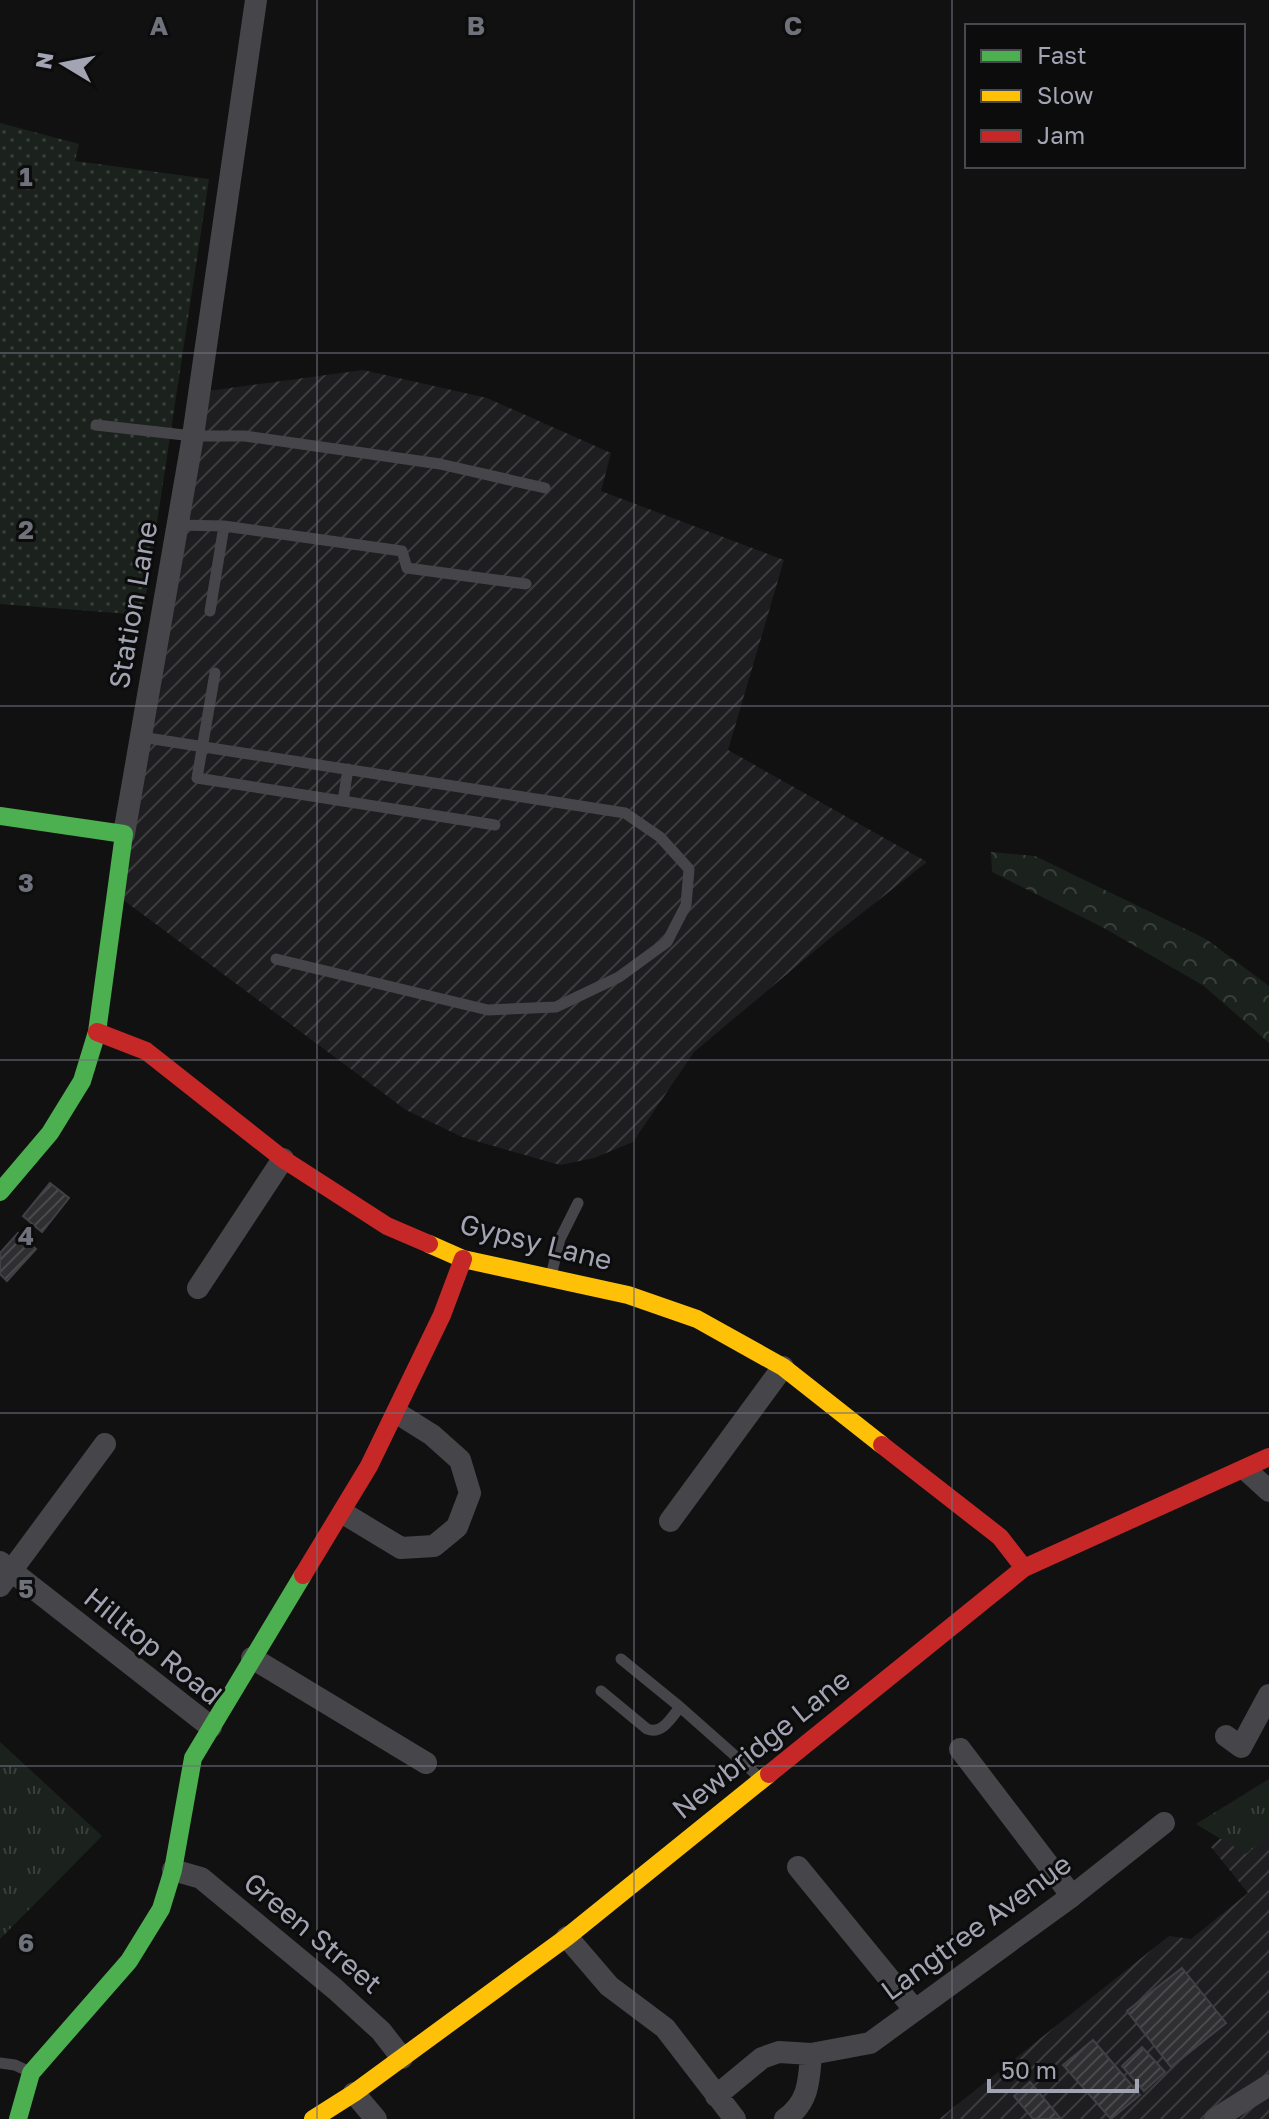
<svg xmlns="http://www.w3.org/2000/svg" width="1269" height="2119" viewBox="0 0 1269 2119" font-family="'Golos Text',sans-serif">
<style>
.industrial{fill:url(#industrial-furrows)}
.forest{fill:url(#forest-crowns)}
.park{fill:url(#park-tufts)}
.garden{fill:url(#garden-dots)}
.building{fill:url(#building-hatch);stroke:#404146;stroke-width:2}
.lines{fill:none;stroke-linecap:round;stroke-linejoin:round}
.lane{stroke:#46464a;stroke-width:11}
.street{stroke:#46464a;stroke-width:22}
.fast{stroke:#4caf50;stroke-width:18}
.slow{stroke:#ffc107;stroke-width:18}
.jam{stroke:#c62828;stroke-width:18}
.grid{fill:none;stroke:#6f717b;stroke-width:2;stroke-opacity:0.55}
.labels{text-anchor:middle;stroke-width:6;stroke-linejoin:round;paint-order:stroke}
.street-label{font-size:28px;fill:#a2a4b3;stroke:#0c0c0d}
.grid-label{font-size:26px;text-anchor:middle;font-weight:bold;fill:#6f717b;stroke:#0c0c0d;stroke-width:6;stroke-linejoin:round;paint-order:stroke}
</style>
<defs>
<pattern id="industrial-furrows" width="10" height="10" patternUnits="userSpaceOnUse" patternTransform="scale(2)"><rect width="10" height="10" fill="#1e1e20"/><path d="M-1 1l2-2M0 10L10 0M9 11l2-2" fill="none" stroke="#3c3c3e"/></pattern>
<pattern id="forest-crowns" width="20" height="18" patternUnits="userSpaceOnUse" patternTransform="scale(2)"><rect width="20" height="18" fill="#1b221d"/><path d="M2 6a3 3 0 1 1 6 0M12 15a3 3 0 1 1 6 0" fill="none" stroke="#393f3b"/></pattern>
<pattern id="park-tufts" width="24" height="20" patternUnits="userSpaceOnUse" patternTransform="scale(2)"><rect width="24" height="20" fill="#1b221d"/><path d="M3 7l-1-3M5 7V3M7 7l1-3M15 17l-1-3M17 17v-4M19 17l1-3" fill="none" stroke="#393f3b"/></pattern>
<pattern id="garden-dots" width="8" height="8" patternUnits="userSpaceOnUse" patternTransform="scale(2)"><rect width="8" height="8" fill="#1b221d"/><path d="M2 2h.1M6 6h.1" fill="none" stroke="#393f3b" stroke-width="1.8" stroke-linecap="round"/></pattern>
<pattern id="building-hatch" width="6" height="6" patternUnits="userSpaceOnUse" patternTransform="scale(2)"><rect width="6" height="6" fill="#2f2f31"/><path d="M-1 1l2-2M0 6l6-6M5 7l2-2" fill="none" stroke="#4a4a4c"/></pattern>
</defs>
<rect width="100%" height="100%" fill="#111112"/>
<path class="industrial" d="M 363,370 L 487,398 L 611,453 L 601,491 L 784,560 L 728,750 L 927,862 L 829,939 L 694,1052 L 633,1142 L 594,1158 L 560,1165 L 462,1137 L 406,1110 L 122,899 L 207,391 Z
M 1269,1791 L 1269,2119 L 939,2119 L 1169,1936 L 1191,1939 L 1248,1893 L 1211,1847 Z"/>
<path class="forest" d="M 991,852 L 1035,856 L 1206,939 L 1269,986 L 1269,1043 L 1204,986 L 1104,928 L 992,872 Z"/>
<path class="park" d="M 0,1742 L 102,1836 L 0,1939 Z
M 1269,1779 L 1269,1835 L 1246,1854 L 1196,1824 Z"/>
<path class="garden" d="M 0,123 L 79,144 L 75,161 L 209,179 L 143,615 L 0,604 Z"/>
<path class="building" d="M 50,1183 L 69,1198 L 42,1232 L 23,1216 Z
M 18,1233 L 36,1249 L 7,1281 L 0,1274 L 0,1253 Z
M 1182,1968 L 1226,2023 L 1171,2067 L 1127,2011 Z
M 1093,2040 L 1140,2095 L 1111,2119 L 1063,2065 Z
M 1142,2047 L 1165,2072 L 1144,2091 L 1122,2066 Z
M 1030,2082 L 1061,2119 L 1033,2119 L 1014,2096 Z"/>
<g class="lines">
<path class="lane" d="M 96,425 L 193,436 L 245,436 L 440,464 L 545,488
M 177,525 L 224,526 L 402,551 L 407,568 L 526,584
M 210,611 L 224,526
M 215,673 L 197,778 L 495,825
M 141,737 L 625,813 L 660,837 L 689,869 L 686,905 L 667,942 L 619,977 L 556,1007 L 488,1010 L 276,959
M 343,801 L 348,769
M 551,1276 L 560,1239 L 578,1203
M 621,1659 L 680,1707
M 601,1691 L 647,1729 C 662,1735 671,1718 680,1707 L 758,1776
M 0,2063 L 15,2065 L 30,2072"/>
<path class="street" d="M 124,834 L 193,436 L 256,0
M 198,1288 L 283,1159
M 1246,1470 L 1269,1491
M 343,1513 L 401,1548 L 434,1546 L 457,1527 L 470,1493 L 460,1460 L 432,1435 L 397,1413
M 670,1521 L 783,1367
M 0,1562 L 211,1727
M 0,1586 L 105,1444
M 252,1658 L 426,1763
M 1226,1736 L 1241,1747 L 1269,1695
M 960,1749 L 1072,1896
M 798,1867 L 914,2009
M 173,1870 L 201,1878 L 335,1989 L 381,2031 L 402,2058
M 567,1937 L 609,1986 L 665,2028 L 735,2119
M 354,2093 L 376,2119
M 716,2096 L 762,2058 L 779,2052 L 811,2054 L 870,2043 L 1072,1896 L 1164,1823
M 785,2119 C 809,2102 809,2081 811,2054
M 1215,2119 L 1269,2085"/>
<path class="fast" d="M 0,816 L 124,834 L 97,1032 L 82,1081 L 50,1133 L 0,1192
M 18,2119 L 31,2073 L 129,1961 L 161,1909 L 173,1870 L 193,1758 L 303,1575"/>
<path class="slow" d="M 429,1244 L 463,1259 L 628,1295 L 697,1319 L 783,1367 L 882,1445
M 313,2119 L 354,2093 L 567,1937 L 769,1774"/>
<path class="jam" d="M 97,1032 L 146,1051 L 283,1159 L 387,1226 L 429,1244
M 882,1445 L 1000,1537 L 1024,1568
M 303,1575 L 369,1466 L 442,1315 L 463,1259
M 769,1774 L 1024,1568 L 1269,1457"/>
</g>
<path class="grid" d="M 317,0 L 317,2119M 634,0 L 634,2119M 952,0 L 952,2119M 0,353 L 1269,353M 0,706 L 1269,706M 0,1060 L 1269,1060M 0,1413 L 1269,1413M 0,1766 L 1269,1766"/>
<g class="labels">
<g class="street-label">
<text transform="translate(133 605) rotate(-80)" y="10">Station Lane</text>
<text transform="translate(536 1242) rotate(14)" y="10">Gypsy Lane</text>
<text transform="translate(153 1646) rotate(39)" y="10">Hilltop Road</text>
<text transform="translate(761 1744) rotate(-39)" y="10">Newbridge Lane</text>
<text transform="translate(976 1927) rotate(-36)" y="10">Langtree Avenue</text>
<text transform="translate(313 1933) rotate(40)" y="10">Green Street</text>
</g>
</g>
<g class="grid-label">
<text x="159" y="35">A</text>
<text x="476" y="35">B</text>
<text x="793" y="35">C</text>
<text x="26" y="186">1</text>
<text x="26" y="539">2</text>
<text x="26" y="892">3</text>
<text x="26" y="1245">4</text>
<text x="26" y="1598">5</text>
<text x="26" y="1952">6</text>
</g>
<rect x="965" y="24" width="280" height="144" fill="#0c0c0d" stroke="#48494f" stroke-width="2"/>
<rect x="981" y="50" width="40" height="12" fill="#4caf50" stroke="#48494f" stroke-width="2"/>
<text x="1037" y="64" font-size="24" fill="#a2a4b3">Fast</text>
<rect x="981" y="90" width="40" height="12" fill="#ffc107" stroke="#48494f" stroke-width="2"/>
<text x="1037" y="104" font-size="24" fill="#a2a4b3">Slow</text>
<rect x="981" y="130" width="40" height="12" fill="#c62828" stroke="#48494f" stroke-width="2"/>
<text x="1037" y="144" font-size="24" fill="#a2a4b3">Jam</text>
<g transform="translate(64 64) rotate(280)" stroke="#0c0c0d" stroke-width="6" paint-order="stroke">
<path d="M0-6L14 30L0 20L-14 30Z" fill="#a2a4b3"/>
<text y="-12" font-size="22" font-weight="bold" text-anchor="middle" fill="#a2a4b3">N</text>
</g>
<path d="M989 2079v12h148v-12" fill="none" stroke="#a2a4b3" stroke-width="4"/>
<text x="1001" y="2079" font-size="24" fill="#a2a4b3" stroke="#0c0c0d" stroke-width="6" paint-order="stroke">50 m</text>
</svg>
